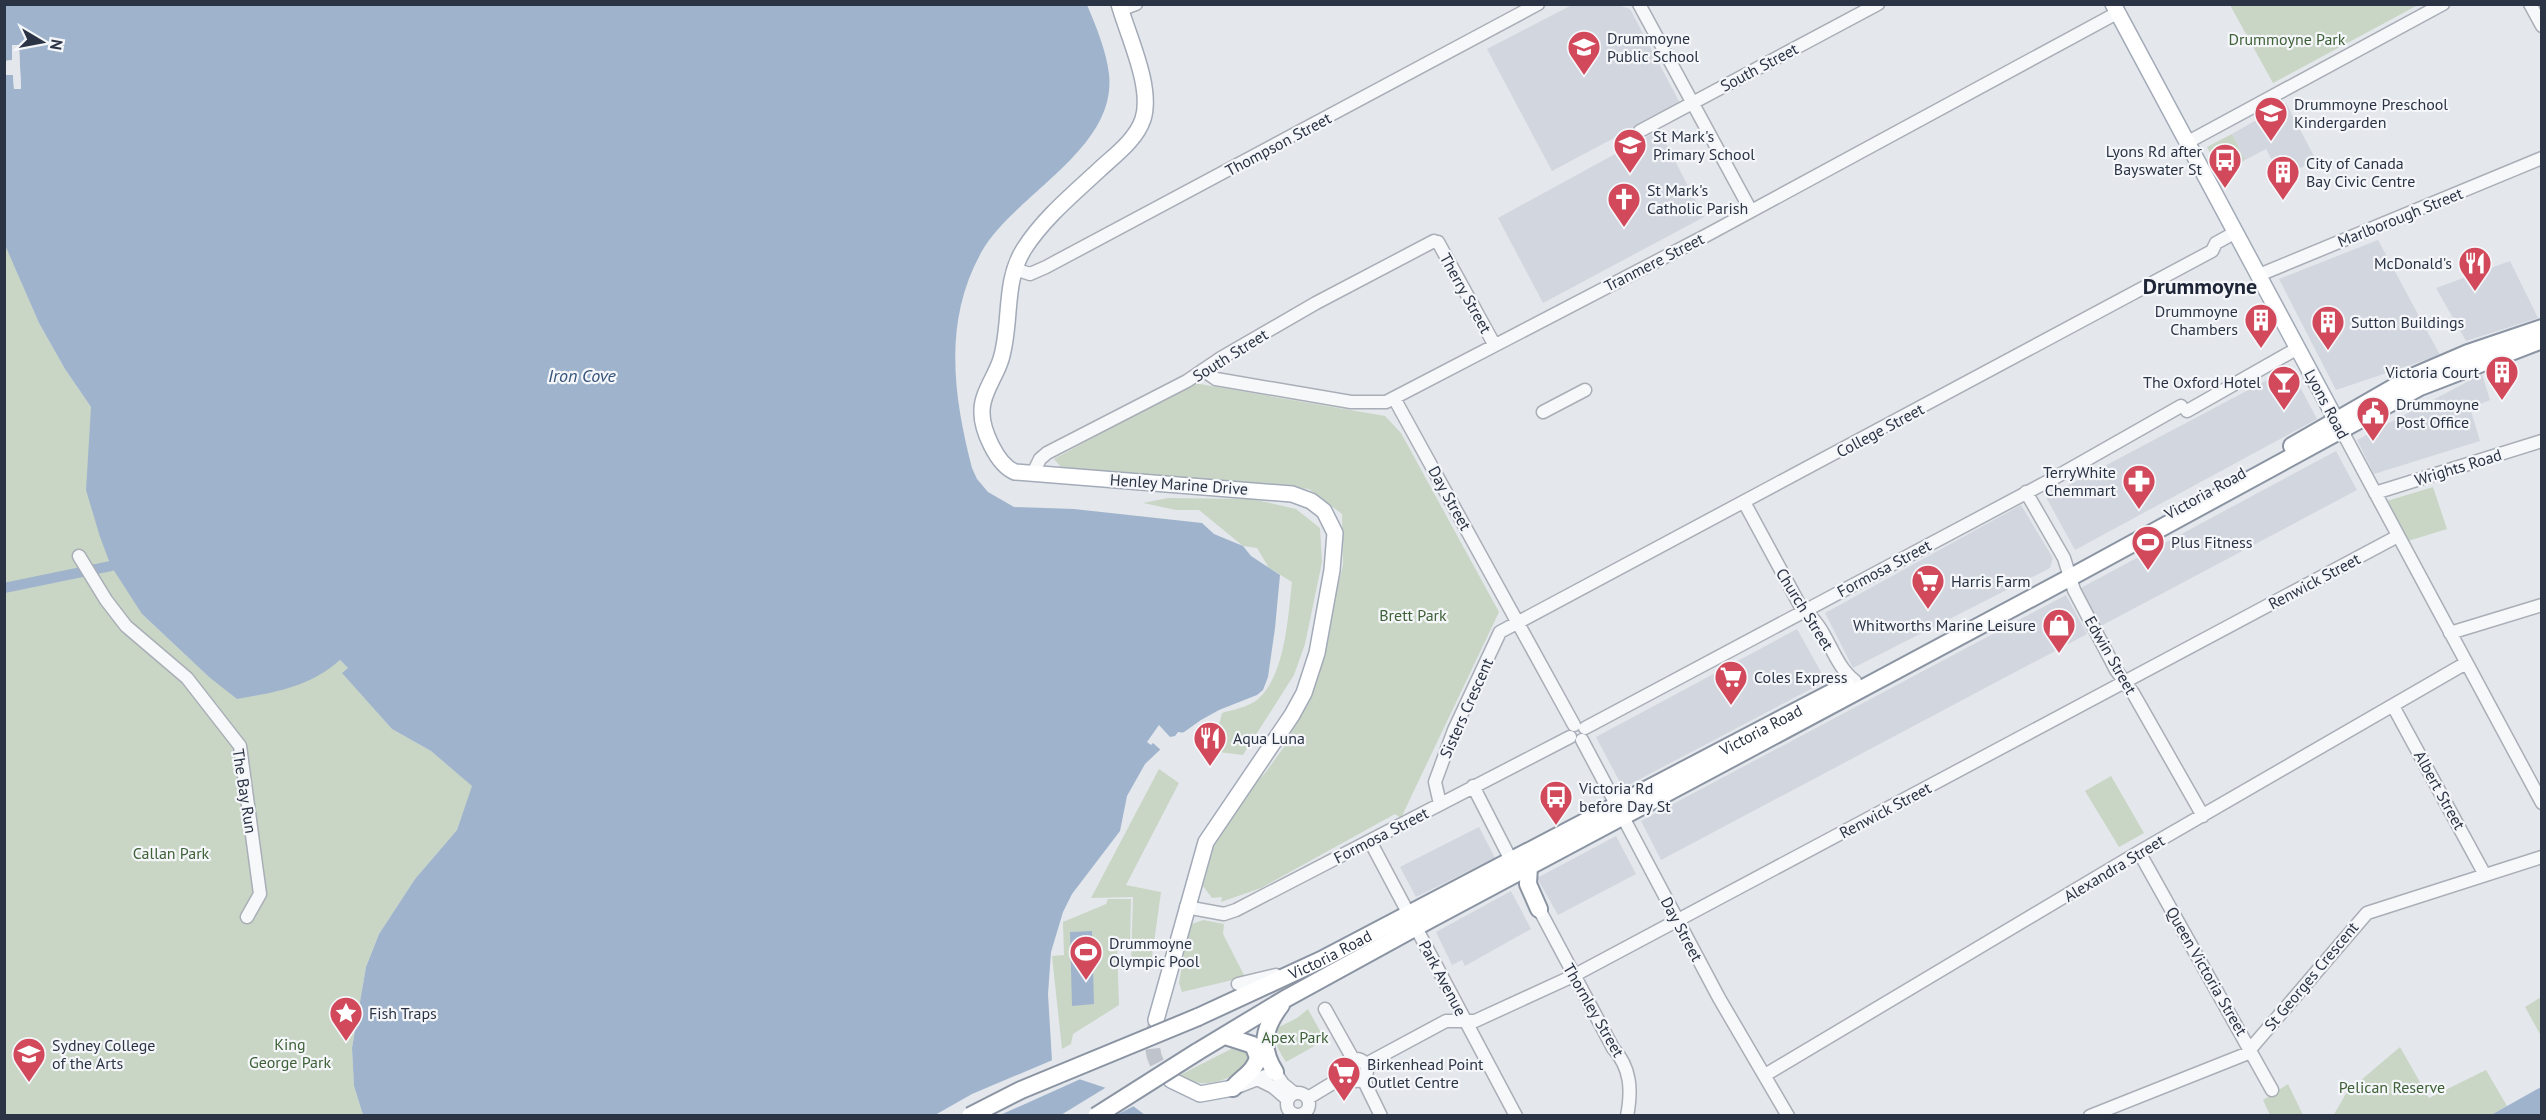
<svg xmlns="http://www.w3.org/2000/svg" width="2546" height="1120" viewBox="0 0 2546 1120" font-family="'PT Sans',sans-serif">
<style>
.built{fill:#d2d6de}
.green{fill:#c9d6c5}
.water{fill:#9fb4cc}
.pier{fill:#e4e7ec}
.lines{fill:none;stroke-linecap:round;stroke-linejoin:round}
.canal{stroke:#9fb4cc;stroke-width:10}
.major-tunnel{stroke:#bfc3cb;stroke-width:15;stroke-dasharray:15 8;stroke-linecap:butt}
.minor-casing{stroke:#a9aeb7;stroke-width:15}
.major-casing{stroke:#a3abb8;stroke-width:18}
.highway-casing{stroke:#8b94a3;stroke-width:20}
.minor{stroke:#f7f8fa;stroke-width:12}
.major{stroke:#fff;stroke-width:15}
.highway{stroke:#fff;stroke-width:16}
.highway-bridge-casing{stroke:#8b94a3;stroke-width:20;stroke-linecap:butt}
.highway-bridge{stroke:#fff;stroke-width:16}
.labels{text-anchor:middle;stroke-width:4.5;stroke-linejoin:round;paint-order:stroke}
.poi-label{font-size:16px;fill:#2b3445;stroke:#f4f6f9;text-anchor:start}
.park-label{font-size:16px;fill:#3f6138;stroke:#f4f6f9}
.street-label{font-size:16px;fill:#2b3445;stroke:#f4f6f9}
.water-label{font-size:18px;font-style:italic;fill:#34527a;stroke:#f4f6f9}
.district-label{font-size:22px;font-weight:bold;fill:#1d2536;stroke:#f4f6f9}
</style>
<rect width="100%" height="100%" fill="#e4e7ec"/>
<path class="built" d="M 1572,5 L 1618,5 L 1630,9 L 1680,103 L 1552,171 L 1487,49 Z
M 2286,103 L 2316,160 L 2281,178 L 2266,149 L 2245,160 L 2232,134 Z
M 1659,130 L 1704,217 L 1543,303 L 1498,218 Z
M 2378,240 L 2440,355 L 2336,390 L 2279,279 Z
M 2510,261 L 2538,318 L 2466,341 L 2436,288 Z
M 2290,368 L 2317,419 L 2075,550 L 2046,497 Z
M 2482,374 L 2490,400 L 2470,408 L 2480,441 L 2374,474 L 2357,440 Z
M 2336,451 L 2357,490 L 2099,627 L 2079,589 Z
M 2021,505 L 2053,558 L 2050,568 L 1853,668 L 1825,613 Z
M 2066,595 L 2087,634 L 1661,860 L 1641,821 Z
M 1797,629 L 1826,681 L 1623,788 L 1596,737 Z
M 1479,827 L 1495,858 L 1416,897 L 1400,867 Z
M 1616,836 L 1636,874 L 1558,915 L 1537,878 Z
M 1511,891 L 1531,929 L 1465,966 L 1462,960 L 1452,965 L 1436,932 Z"/>
<path class="green" d="M 2230,5 L 2418,5 L 2273,83 Z
M 2232,134 L 2245,160 L 2221,173 L 2207,147 Z
M 5,244 L 39,323 L 65,369 L 91,407 L 142,614 L 209,677 L 334,665 L 340,660 L 348,668 L 343,673 L 392,729 L 431,751 L 473,786 L 457,830 L 415,879 L 379,934 L 366,967 L 352,1048 L 354,1086 L 363,1115 L 5,1115 Z
M 1194,383 L 1385,416 L 1401,433 L 1499,612 L 1401,818 L 1395,814 L 1261,888 L 1221,902 L 1222,897 L 1212,898 L 1203,886 L 1214,845 L 1238,800 L 1265,773 L 1284,747 L 1311,693 L 1343,565 L 1342,514 L 1309,489 L 1061,467 L 1054,459 Z
M 2433,487 L 2447,529 L 2408,541 L 2387,501 Z
M 1168,498 L 1252,499 L 1296,509 L 1320,528 L 1322,562 L 1305,644 L 1294,675 L 1243,755 L 1219,752 L 1214,744 L 1222,713 C 1232,710 1248,707 1257,700 C 1285,677 1288,617 1292,582 L 1269,568 L 1257,548 L 1243,546 L 1199,510 L 1176,510 L 1143,503 Z
M 1159,769 L 1179,783 L 1126,885 L 1161,892 L 1151,964 L 1131,964 L 1133,897 L 1091,898 Z
M 2111,776 L 2144,833 L 2119,847 L 2085,791 Z
M 1108,899 L 1131,899 L 1130,946 L 1117,946 L 1119,1005 L 1073,1034 L 1071,1044 L 1062,1049 L 1052,956 L 1064,955 L 1063,922 L 1106,904 Z
M 1203,920 L 1224,924 L 1223,934 L 1245,977 L 1182,992 L 1179,983 L 1189,925 Z
M 2541,997 L 2541,1036 L 2525,1007 Z
M 1308,1009 L 1325,1040 L 1286,1062 C 1278,1049 1272,1042 1279,1027 L 1297,1018 Z
M 2400,1047 L 2429,1098 L 2486,1070 L 2507,1106 L 2491,1115 L 2333,1116 L 2347,1092 Z
M 1233,1048 L 1247,1051 L 1251,1056 L 1248,1067 C 1223,1082 1205,1090 1178,1076 Z
M 2288,1084 L 2303,1115 L 2270,1115 L 2263,1100 Z"/>
<path class="water" d="M 5,5 L 1087,5 C 1096,26 1106,50 1109,74 C 1117,149 1016,193 982,251 C 943,320 953,394 972,468 L 977,479 L 988,492 L 1014,507 L 1074,509 L 1202,523 L 1214,534 L 1243,546 L 1251,556 L 1280,575 L 1275,628 L 1268,677 L 1263,690 L 1257,695 L 1219,710 L 1201,720 L 1163,747 L 1145,764 L 1127,796 L 1120,831 L 1072,894 L 1063,912 L 1051,952 L 1048,994 L 1052,1061 L 1064,1074 L 1112,1090 L 1145,1115 L 363,1115 L 354,1086 L 352,1048 L 366,967 L 379,934 L 415,879 L 457,830 L 472,786 L 431,751 L 392,729 L 342,673 L 348,668 L 340,660 C 309,687 277,692 237,699 L 209,677 L 142,614 L 111,566 L 100,537 L 86,490 L 91,407 L 65,369 L 39,323 L 5,245 L 5,75 L 13,75 L 14,89 L 21,88 L 19,45 L 12,46 L 12,60 L 5,61 Z
M 1092,931 L 1094,1004 L 1072,1006 L 1070,932 Z
M 2541,1087 L 2541,1115 L 2491,1115 Z"/>
<path class="pier" d="M 12,45 L 19,45 L 21,89 L 14,89 L 13,75 L 5,75 L 4,72 L 15,72 L 18,86 L 16,48 L 15,62 L 4,64 L 5,61 L 12,60 Z
M 1159,725 L 1170,737 L 1175,736 L 1178,732 L 1186,733 L 1163,752 L 1153,743 L 1151,745 L 1147,742 Z
M 1055,1059 L 1058,1067 L 1065,1071 L 1085,1077 L 998,1116 L 935,1115 L 972,1094 Z
M 1110,1085 L 1136,1105 L 1116,1115 L 1061,1115 Z"/>
<g class="lines">
<path class="canal" d="M 4,588 L 111,566"/>
<path class="major-tunnel" d="M 1155,1026 C 1149,1048 1153,1065 1171,1080"/>
<defs>
<path id="minor" d="M 1639,4 L 1750,209
M 2530,4 L 2542,26
M 1120,10 L 1136,4
M 1640,131 L 1878,4
M 2188,142 L 2443,4
M 1438,242 L 1494,344
M 1015,269 L 1030,274 L 1046,267 L 1538,4
M 2259,275 L 2542,158
M 1203,370 L 1216,379 L 1351,402 L 1386,402 L 1707,235 L 2117,13
M 1394,398 L 1574,725
M 2187,411 L 2298,348
M 1543,412 L 1585,390
M 2342,431 L 2542,803
M 1033,473 L 1040,459 L 1047,453 L 1187,381 L 1221,358 L 1316,303 L 1434,241
M 2026,492 L 2064,558 L 2074,590 L 2116,670 L 2133,693 L 2203,816
M 2375,493 L 2542,441
M 1744,502 L 1803,611 C 1828,626 1831,663 1855,681
M 79,556 L 106,600 L 126,626 L 187,678 L 240,746 L 260,894 L 247,917
M 2450,633 L 2542,605
M 2393,706 L 2485,875
M 1585,728 L 2056,477 L 2181,406
M 1582,740 L 1719,998 L 1788,1116
M 1473,786 L 1511,860
M 1440,804 L 1435,782 L 1454,730 L 1500,632 L 2212,251 L 2216,243 L 2236,232
M 1370,841 L 1516,1116
M 2139,852 L 2272,1090
M 1186,907 L 1224,914 L 1236,910 L 1570,737
M 1539,909 L 1613,1048 C 1631,1068 1632,1090 1627,1116
M 1238,984 L 1276,975
M 1325,1009 L 1353,1059
M1345 1070a11 11 0 1 1 22 0a11 11 0 1 1-22 0Z
M 1366,1064 L 1446,1021 L 1475,1021 L 1573,976 L 2398,536
M 1765,1075 L 2139,852 L 2466,663
M 1257,1079 L 1273,1087 L 1287,1099
M 1363,1079 L 1381,1116
M 1240,1086 L 1275,1072 L 1283,1084 L 1294,1093
M1287 1104a11 11 0 1 1 22 0a11 11 0 1 1-22 0Z
M 1308,1098 L 1346,1075
M 2090,1116 L 2246,1054 L 2367,913 L 2542,857"/>
<path id="major" d="M 1119,4 C 1128,36 1153,87 1143,119 C 1136,140 1115,155 1099,170 C 1073,194 1043,219 1024,249 C 1003,282 1012,323 1001,359 C 996,376 982,393 982,410 C 981,429 997,465 1015,472 L 1292,494 L 1311,501 L 1324,511 L 1335,533 L 1332,570 L 1317,653 L 1304,693 L 1292,715 L 1206,842 L 1156,1020
M 2113,4 L 2342,431
M 1171,1080 L 1200,1094 L 1233,1088"/>
<g id="highway">
<path d="M 2292,446 L 2412,377 L 2468,353 L 2542,328"/>
<path d="M 1529,866 L 1528,884 L 1539,909"/>
<path id="s1" d="M 1198,1017 L 1321,960 L 1846,685"/>
<path d="M 1225,1036 L 1253,1045 L 1258,1057 C 1255,1072 1242,1077 1233,1088"/>
<path d="M 1197,1052 L 1285,999 L 1429,920 L 2071,577 L 2420,387 L 2542,340"/>
<path d="M 1275,1072 C 1259,1047 1264,1027 1281,1005"/>
</g>
</defs>
<use href="#minor" class="minor-casing"/>
<use href="#major" class="major-casing"/>
<use href="#highway" class="highway-casing"/>
<use href="#minor" class="minor"/>
<use href="#major" class="major"/>
<use href="#highway" class="highway"/>
<defs>
<path id="highway-bridge" d="M 970,1116 L 1021,1090 L 1198,1017
M 1096,1116 L 1197,1052"/>
</defs>
<use href="#highway-bridge" class="highway-bridge-casing"/>
<use href="#highway-bridge" class="highway-bridge"/>
</g>
<defs>
<symbol id="school-pin" viewBox="-11 -11 22 30"><path d="M0 17L-7.5 6A9.5 9.5 0 1 1 7.5 6Z" fill="#d1495b" stroke="#f4f6f9"/><path d="M0-5L7-2L0 1L-7-2ZM-4 1L0 2.5L4 1V4Q0 6-4 4Z" fill="#fff"/></symbol>
<symbol id="bus-pin" viewBox="-11 -11 22 30"><path d="M0 17L-7.5 6A9.5 9.5 0 1 1 7.5 6Z" fill="#d1495b" stroke="#f4f6f9"/><path d="M-5-6H5V4H4V6H2V4H-2V6H-4V4H-5ZM-3.5-4V0h7V-4ZM-3.5 1.2v1.5H-2V1.2ZM2 1.2v1.5H3.5V1.2Z" fill="#fff"/></symbol>
<symbol id="building-pin" viewBox="-11 -11 22 30"><path d="M0 17L-7.5 6A9.5 9.5 0 1 1 7.5 6Z" fill="#d1495b" stroke="#f4f6f9"/><path d="M-4-6H4V6H1V3H-1V6H-4ZM-2.5-4.3h1.7v1.8h-1.7ZM.8-4.3h1.7v1.8H.8ZM-2.5-1h1.7V.8h-1.7ZM.8-1h1.7V.8H.8Z" fill="#fff"/></symbol>
<symbol id="church-pin" viewBox="-11 -11 22 30"><path d="M0 17L-7.5 6A9.5 9.5 0 1 1 7.5 6Z" fill="#d1495b" stroke="#f4f6f9"/><path d="M-1.2-6h2.4v3.5h3.3v2.4h-3.3V6h-2.4V-.1h-3.3v-2.4h3.3Z" fill="#fff"/></symbol>
<symbol id="restaurant-pin" viewBox="-11 -11 22 30"><path d="M0 17L-7.5 6A9.5 9.5 0 1 1 7.5 6Z" fill="#d1495b" stroke="#f4f6f9"/><path d="M-5-6h1v4h1v-4h1v4h1v-4h1v5L-1.5 .5V6h-2V.5L-5-1ZM5-6V6H3V1.5H1.5Q1.5-4 5-6Z" fill="#fff"/></symbol>
<symbol id="bar-pin" viewBox="-11 -11 22 30"><path d="M0 17L-7.5 6A9.5 9.5 0 1 1 7.5 6Z" fill="#d1495b" stroke="#f4f6f9"/><path d="M-6-5H6L.8 .8V4.5H3.5V6h-7V4.5H-.8V.8Z" fill="#fff"/></symbol>
<symbol id="civic-pin" viewBox="-11 -11 22 30"><path d="M0 17L-7.5 6A9.5 9.5 0 1 1 7.5 6Z" fill="#d1495b" stroke="#f4f6f9"/><path d="M-.6-6.5H3V-4.5H.6V-3L4-1V1h2V6H-6V1h2V-1L-.6-3ZM-1.2 2.5V6h2.4V2.5Z" fill="#fff"/></symbol>
<symbol id="pharmacy-pin" viewBox="-11 -11 22 30"><path d="M0 17L-7.5 6A9.5 9.5 0 1 1 7.5 6Z" fill="#d1495b" stroke="#f4f6f9"/><path d="M-2-6h4v4h4v4h-4v4h-4v-4h-4v-4h4Z" fill="#fff"/></symbol>
<symbol id="stadium-pin" viewBox="-11 -11 22 30"><path d="M0 17L-7.5 6A9.5 9.5 0 1 1 7.5 6Z" fill="#d1495b" stroke="#f4f6f9"/><path d="M0-5a6.5 5 0 1 0 0 10a6.5 5 0 1 0 0-10ZM-3.5-1.8h7v3.6h-7Z" fill="#fff"/></symbol>
<symbol id="supermarket-pin" viewBox="-11 -11 22 30"><path d="M0 17L-7.5 6A9.5 9.5 0 1 1 7.5 6Z" fill="#d1495b" stroke="#f4f6f9"/><path d="M-6-5.5h2.5l.6 2H6L4.5 2H-2.5L-4.4-4H-6ZM-1.5 3.2a1.3 1.3 0 1 0 .1 0ZM3 3.2a1.3 1.3 0 1 0 .1 0Z" fill="#fff"/></symbol>
<symbol id="shop-pin" viewBox="-11 -11 22 30"><path d="M0 17L-7.5 6A9.5 9.5 0 1 1 7.5 6Z" fill="#d1495b" stroke="#f4f6f9"/><path d="M-5-2.5h2.3a2.7 3.5 0 0 1 5.4 0H5L5.5 6h-11ZM-1.5-2.5h3a1.5 2.3 0 0 0-3 0Z" fill="#fff"/></symbol>
<symbol id="sight-pin" viewBox="-11 -11 22 30"><path d="M0 17L-7.5 6A9.5 9.5 0 1 1 7.5 6Z" fill="#d1495b" stroke="#f4f6f9"/><path d="M0-6L1.8-2.2L6-1.7L2.9 1.2L3.7 5.4L0 3.3L-3.7 5.4L-2.9 1.2L-6-1.7L-1.8-2.2Z" fill="#fff"/></symbol>
<symbol id="university-pin" viewBox="-11 -11 22 30"><path d="M0 17L-7.5 6A9.5 9.5 0 1 1 7.5 6Z" fill="#d1495b" stroke="#f4f6f9"/><path d="M0-5L7-2L0 1L-7-2ZM-4 1L0 2.5L4 1V4Q0 6-4 4Z" fill="#fff"/></symbol>
</defs>
<g fill-rule="evenodd">
<use href="#school-pin" x="1565" y="28" width="38" height="52"/>
<use href="#school-pin" x="2252" y="94" width="38" height="52"/>
<use href="#school-pin" x="1611" y="126" width="38" height="52"/>
<use href="#bus-pin" x="2206" y="141" width="38" height="52"/>
<use href="#building-pin" x="2264" y="153" width="38" height="52"/>
<use href="#church-pin" x="1605" y="180" width="38" height="52"/>
<use href="#restaurant-pin" x="2456" y="244" width="38" height="52"/>
<use href="#building-pin" x="2242" y="301" width="38" height="52"/>
<use href="#building-pin" x="2309" y="303" width="38" height="52"/>
<use href="#building-pin" x="2483" y="353" width="38" height="52"/>
<use href="#bar-pin" x="2265" y="363" width="38" height="52"/>
<use href="#civic-pin" x="2354" y="394" width="38" height="52"/>
<use href="#pharmacy-pin" x="2120" y="462" width="38" height="52"/>
<use href="#stadium-pin" x="2129" y="523" width="38" height="52"/>
<use href="#supermarket-pin" x="1909" y="562" width="38" height="52"/>
<use href="#shop-pin" x="2040" y="606" width="38" height="52"/>
<use href="#supermarket-pin" x="1712" y="658" width="38" height="52"/>
<use href="#restaurant-pin" x="1191" y="719" width="38" height="52"/>
<use href="#bus-pin" x="1537" y="778" width="38" height="52"/>
<use href="#stadium-pin" x="1067" y="933" width="38" height="52"/>
<use href="#sight-pin" x="327" y="994" width="38" height="52"/>
<use href="#university-pin" x="10" y="1035" width="38" height="52"/>
<use href="#supermarket-pin" x="1325" y="1054" width="38" height="52"/>
</g>
<g class="labels">
<g class="poi-label">
<text x="1607" y="44">Drummoyne<tspan x="1607" dy="18">Public School</tspan></text>
<text x="2294" y="110">Drummoyne Preschool<tspan x="2294" dy="18">Kindergarden</tspan></text>
<text x="1653" y="142">St Mark's<tspan x="1653" dy="18">Primary School</tspan></text>
<text x="2202" y="157" text-anchor="end">Lyons Rd after<tspan x="2202" dy="18">Bayswater St</tspan></text>
<text x="2306" y="169">City of Canada<tspan x="2306" dy="18">Bay Civic Centre</tspan></text>
<text x="1647" y="196">St Mark's<tspan x="1647" dy="18">Catholic Parish</tspan></text>
<text x="2452" y="269" text-anchor="end">McDonald's</text>
<text x="2238" y="317" text-anchor="end">Drummoyne<tspan x="2238" dy="18">Chambers</tspan></text>
<text x="2351" y="328">Sutton Buildings</text>
<text x="2479" y="378" text-anchor="end">Victoria Court</text>
<text x="2261" y="388" text-anchor="end">The Oxford Hotel</text>
<text x="2396" y="410">Drummoyne<tspan x="2396" dy="18">Post Office</tspan></text>
<text x="2116" y="478" text-anchor="end">TerryWhite<tspan x="2116" dy="18">Chemmart</tspan></text>
<text x="2171" y="548">Plus Fitness</text>
<text x="1951" y="587">Harris Farm</text>
<text x="2036" y="631" text-anchor="end">Whitworths Marine Leisure</text>
<text x="1754" y="683">Coles Express</text>
<text x="1233" y="744">Aqua Luna</text>
<text x="1579" y="794">Victoria Rd<tspan x="1579" dy="18">before Day St</tspan></text>
<text x="1109" y="949">Drummoyne<tspan x="1109" dy="18">Olympic Pool</tspan></text>
<text x="369" y="1019">Fish Traps</text>
<text x="52" y="1051">Sydney College<tspan x="52" dy="18">of the Arts</tspan></text>
<text x="1367" y="1070">Birkenhead Point<tspan x="1367" dy="18">Outlet Centre</tspan></text>
</g>
<g class="park-label">
<text x="2287" y="45">Drummoyne Park</text>
<text x="1413" y="621">Brett Park</text>
<text x="171" y="859">Callan Park</text>
<text x="1295" y="1043">Apex Park</text>
<text x="290" y="1050">King<tspan x="290" dy="18">George Park</tspan></text>
<text x="2392" y="1093">Pelican Reserve</text>
</g>
<g class="street-label">
<text transform="translate(1759 67) rotate(-28)" y="6">South Street</text>
<text transform="translate(1278 144) rotate(-28)" y="6">Thompson Street</text>
<text transform="translate(2400 217) rotate(-22)" y="6">Marlborough Street</text>
<text transform="translate(1654 262) rotate(-27)" y="6">Tranmere Street</text>
<text transform="translate(1466 293) rotate(61)" y="6">Therry Street</text>
<text transform="translate(1230 355) rotate(-32)" y="6">South Street</text>
<text transform="translate(2327 404) rotate(62)" y="6">Lyons Road</text>
<text transform="translate(1880 430) rotate(-28)" y="6">College Street</text>
<text transform="translate(2458 467) rotate(-17)" y="6">Wrights Road</text>
<text transform="translate(1179 484) rotate(4)" y="6">Henley Marine Drive</text>
<text transform="translate(2205 493) rotate(-29)" y="6">Victoria Road</text>
<text transform="translate(1450 498) rotate(61)" y="6">Day Street</text>
<text transform="translate(1884 568) rotate(-28)" y="6">Formosa Street</text>
<text transform="translate(2314 581) rotate(-28)" y="6">Renwick Street</text>
<text transform="translate(1805 609) rotate(58)" y="6">Church Street</text>
<text transform="translate(2111 655) rotate(60)" y="6">Edwin Street</text>
<text transform="translate(1466 708) rotate(-66)" y="6">Sisters Crescent</text>
<text dy="6" stroke="none"><textPath href="#s1" startOffset="632">Victoria Road</textPath></text>
<text transform="translate(2440 790) rotate(61)" y="6">Albert Street</text>
<text transform="translate(245 791) rotate(81)" y="6">The Bay Run</text>
<text transform="translate(1885 810) rotate(-28)" y="6">Renwick Street</text>
<text transform="translate(1381 835) rotate(-27)" y="6">Formosa Street</text>
<text transform="translate(2114 868) rotate(-31)" y="6">Alexandra Street</text>
<text transform="translate(1682 929) rotate(62)" y="6">Day Street</text>
<text dy="6" stroke="none"><textPath href="#s1" startOffset="146">Victoria Road</textPath></text>
<text transform="translate(2207 971) rotate(60)" y="6">Queen Victoria Street</text>
<text transform="translate(2311 976) rotate(-50)" y="6">St Georges Crescent</text>
<text transform="translate(1443 978) rotate(62)" y="6">Park Avenue</text>
<text transform="translate(1594 1010) rotate(60)" y="6">Thornley Street</text>
</g>
<g class="water-label">
<text x="582" y="382">Iron Cove</text>
</g>
<g class="district-label">
<text x="2200" y="294">Drummoyne</text>
</g>
</g>
<rect width="2546" height="1120" fill="none" stroke="#2b3445" stroke-width="12"/>
<g transform="translate(42 42) rotate(100)" stroke="#f4f6f9" stroke-width="4.5" paint-order="stroke">
<path d="M0-4.5L10 22L0 15L-10 22Z" fill="#2b3445"/>
<text y="-9" font-size="16" font-weight="bold" text-anchor="middle" fill="#2b3445">N</text>
</g>
</svg>
